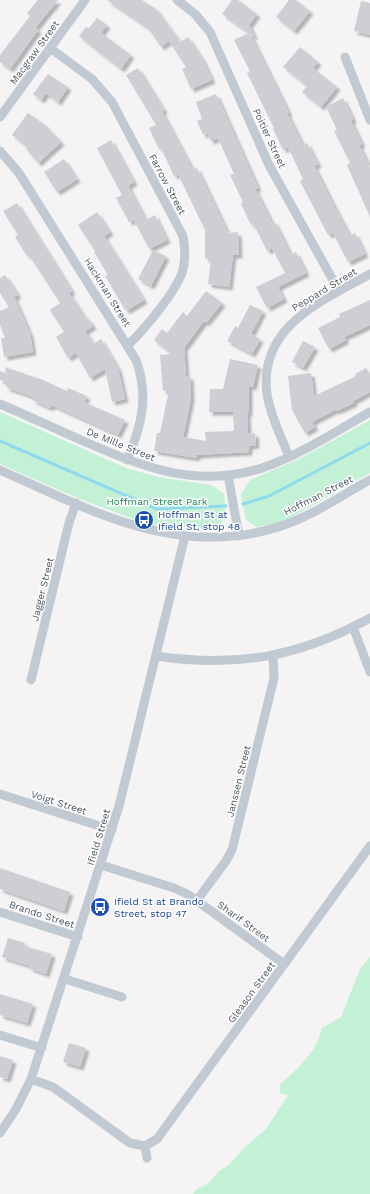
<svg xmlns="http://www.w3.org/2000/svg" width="370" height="1194" viewBox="0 0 370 1194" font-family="'Work Sans',sans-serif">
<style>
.green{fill:#c3f1d5}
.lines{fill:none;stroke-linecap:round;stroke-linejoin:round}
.stream{stroke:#90daee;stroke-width:3}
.building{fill:#cdcfd5;filter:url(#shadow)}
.minor{stroke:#c1cad2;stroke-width:9}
.labels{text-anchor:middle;stroke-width:3;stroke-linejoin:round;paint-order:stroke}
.street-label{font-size:10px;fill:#4a5661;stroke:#fff}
.park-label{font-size:10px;fill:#17864f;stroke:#fff}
.transit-label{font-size:10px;fill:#164399;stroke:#fff;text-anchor:start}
</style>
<defs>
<filter id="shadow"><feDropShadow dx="3.5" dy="3.5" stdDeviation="1" flood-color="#0004"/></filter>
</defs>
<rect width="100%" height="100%" fill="#f5f3f3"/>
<path class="green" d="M 0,412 L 126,468 L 158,477 L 211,485 L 224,494 C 225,508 229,519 216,529 L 149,525 L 80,499 L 0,464 Z
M 370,420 L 370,473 L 283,522 L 257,527 L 246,520 L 241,495 L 250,480 L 299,459 Z
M 370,957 L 370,1194 L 193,1194 L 197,1189 L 208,1184 L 219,1171 L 229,1165 L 242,1150 L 266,1129 L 288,1095 L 280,1093 L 280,1084 C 298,1069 317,1051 322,1028 L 341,1017 L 360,969 Z"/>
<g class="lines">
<path class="stream" d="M 0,441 L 157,509 L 226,506
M 243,504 L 269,496 L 370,443"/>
</g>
<path class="building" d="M 38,0 L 58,0 L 35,28 L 38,30 L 10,69 L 0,62 L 0,55 L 30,16 L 27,13 Z
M 107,0 L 142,0 L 156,9 L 180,42 L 188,37 L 203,60 L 212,80 L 191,89 L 182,69 L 186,67 L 169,41 L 161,47 L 148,28 Z
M 232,0 L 238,0 L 257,14 L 249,25 L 255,37 L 250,34 L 289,113 L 287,113 L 303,145 L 307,143 L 318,164 L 314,166 L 334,206 L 350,236 L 355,233 L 365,254 L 348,262 L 333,233 L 328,235 L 300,181 L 303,179 L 288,147 L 283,150 L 273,129 L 274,128 L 247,73 L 250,71 L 234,40 L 249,33 L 222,14 Z
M 289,0 L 296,0 L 310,11 L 294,31 L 276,17 Z
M 361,1 L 370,3 L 370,35 L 354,31 Z
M 97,18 L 107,25 L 101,33 L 131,55 L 121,69 L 79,36 L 86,27 L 89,28 Z
M 300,47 L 318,62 L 313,68 L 337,87 L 321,107 L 302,92 L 307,86 L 283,67 Z
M 138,68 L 164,110 L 162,112 L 193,170 L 197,168 L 228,233 L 238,232 L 239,255 L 233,255 L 229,287 L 208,284 L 211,258 L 205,259 L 205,230 L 178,174 L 174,176 L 161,148 L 159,149 L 149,128 L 156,125 L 126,75 Z
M 48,74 L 68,87 L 58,102 L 46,93 L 41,100 L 33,94 Z
M 216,94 L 258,188 L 255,189 L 272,223 L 274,221 L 291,255 L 296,252 L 306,273 L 278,287 L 284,299 L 267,308 L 256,287 L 285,273 L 272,248 L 267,251 L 253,223 L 251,225 L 241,204 L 243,202 L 230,175 L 234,174 L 218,138 L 211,141 L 207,133 L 203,135 L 197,121 L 202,119 L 196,102 Z
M 343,98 L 353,119 L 351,121 L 362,144 L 359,145 L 370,167 L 370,217 L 347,165 L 350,163 L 334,131 L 337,130 L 326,107 Z
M 28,113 L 45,125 L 61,142 L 38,163 L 26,149 L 28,147 L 12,135 Z
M 111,140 L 134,182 L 128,186 L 146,220 L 155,215 L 167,240 L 149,249 L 134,220 L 129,222 L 116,198 L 122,195 L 97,148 Z
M 64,159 L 77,179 L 57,192 L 44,172 Z
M 17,203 L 72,291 L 69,293 L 86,319 L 88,318 L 93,326 L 85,331 L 93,344 L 101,339 L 118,368 L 125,399 L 112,402 L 105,369 L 90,378 L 76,353 L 68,358 L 56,337 L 64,332 L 50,310 L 60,303 L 29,255 L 27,256 L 15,237 L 18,235 L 3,211 Z
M 97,212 L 110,232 L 104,236 L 144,300 L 126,311 L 105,276 L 108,275 L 94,252 L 95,251 L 78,225 Z
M 153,250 L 166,256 L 151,286 L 138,279 Z
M 5,275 L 18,295 L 14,297 L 30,334 L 33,352 L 4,357 L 1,338 L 5,338 L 0,325 L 0,311 L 9,307 L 0,293 L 0,278 Z
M 206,291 L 222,303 L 206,323 L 204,321 L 184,348 L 186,376 L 190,376 L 191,398 L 183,437 L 206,441 L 205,432 L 234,431 L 233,412 L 209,412 L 210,389 L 223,389 L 230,359 L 258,365 L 253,387 L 249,386 L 249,413 L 247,413 L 248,434 L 255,433 L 256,445 L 249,446 L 249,452 L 197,455 L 196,458 L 154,451 L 157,433 L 160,433 L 169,390 L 163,391 L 160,355 L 172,354 L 154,340 L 162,329 L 167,333 L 183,312 L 187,316 Z
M 370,300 L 370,325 L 344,337 L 346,340 L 329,349 L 318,328 L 340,317 L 339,314 Z
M 250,305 L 263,311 L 251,334 L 260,339 L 252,354 L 227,341 L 235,326 L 238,328 Z
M 303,341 L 315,347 L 303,368 L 292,362 Z
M 5,367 L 43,380 L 67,391 L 68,388 L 87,396 L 84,402 L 125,420 L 118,435 L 52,405 L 50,408 L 32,400 L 34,397 L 7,388 L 6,382 L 0,380 L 0,371 L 6,373 Z
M 366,368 L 370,374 L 370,392 L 353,401 L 354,403 L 336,411 L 335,410 L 312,422 L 315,427 L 305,433 L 292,410 L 288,376 L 311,373 L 314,396 L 356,376 L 355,374 Z
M 0,868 L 70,892 L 64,911 L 0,889 Z
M 8,938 L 25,943 L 24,946 L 52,954 L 46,974 L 29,968 L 30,966 L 2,957 Z
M 0,994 L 33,1004 L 27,1023 L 0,1015 Z
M 69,1043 L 86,1048 L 80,1067 L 63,1062 Z
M 0,1056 L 13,1060 L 7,1079 L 0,1077 Z"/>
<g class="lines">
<path class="minor" d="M 177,0 L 195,14 L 210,32 L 269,165 L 339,291
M 50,48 L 92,79 L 112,102 L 183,236 C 185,249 186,260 182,273 C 174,294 144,330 128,345
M 345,57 L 370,120
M 0,117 L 85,0
M 0,151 L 19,173 L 136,360 C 149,395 142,426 127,460
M 0,404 C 28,416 56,429 83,441 C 143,467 196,489 262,468 C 300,455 335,432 370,412
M 289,457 C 281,436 270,415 267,394 C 258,326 322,301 370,274
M 0,470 C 90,510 177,559 278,527 C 311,517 340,496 370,480
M 228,475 L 239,536
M 353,627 L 370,672
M 156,656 C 236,668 299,657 370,618
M 31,680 L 69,523 L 76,503
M 0,794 L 112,830
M 101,865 L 174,888 L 189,895 L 284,964
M 197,900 L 226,861 L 232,850 L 274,678 L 273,656
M 0,912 L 78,937
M 65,979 L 122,997
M 0,1035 L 42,1048
M 31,1079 L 53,1087 L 130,1143 L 145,1146
M 0,1133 L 16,1109 L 31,1079 L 119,806 L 185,536
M 147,1158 L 145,1146 L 157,1139 L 370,846"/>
</g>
<defs>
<symbol id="bus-disc" viewBox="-11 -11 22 22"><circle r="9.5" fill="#1a4fb4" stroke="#fff"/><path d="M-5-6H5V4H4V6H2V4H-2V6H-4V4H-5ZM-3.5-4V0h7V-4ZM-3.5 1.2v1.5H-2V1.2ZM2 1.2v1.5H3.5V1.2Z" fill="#fff"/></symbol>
</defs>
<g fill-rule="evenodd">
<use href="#bus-disc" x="133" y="509" width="22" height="22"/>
<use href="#bus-disc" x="89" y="896" width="22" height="22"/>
</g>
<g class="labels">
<g class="street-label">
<text transform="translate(34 52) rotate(-54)" y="4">Macgraw Street</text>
<text transform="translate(270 138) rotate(65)" y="4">Poitier Street</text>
<text transform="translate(168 184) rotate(62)" y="4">Farrow Street</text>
<text transform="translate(324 289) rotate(-31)" y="4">Peppard Street</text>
<text transform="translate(108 292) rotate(58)" y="4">Hackman Street</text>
<text transform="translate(121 444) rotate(22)" y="4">De Mille Street</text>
<text transform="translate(318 495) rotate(-27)" y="4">Hoffman Street</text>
<text transform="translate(42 589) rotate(-76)" y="4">Jagger Street</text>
<text transform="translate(238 781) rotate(-76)" y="4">Janssen Street</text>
<text transform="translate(59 802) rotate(18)" y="4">Voigt Street</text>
<text transform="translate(98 837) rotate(-73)" y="4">Ifield Street</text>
<text transform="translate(42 914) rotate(18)" y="4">Brando Street</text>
<text transform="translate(244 921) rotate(36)" y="4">Sharif Street</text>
<text transform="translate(251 992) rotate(-54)" y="4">Gleason Street</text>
</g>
<g class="park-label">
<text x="157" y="505">Hoffman Street Park</text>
</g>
<g class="transit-label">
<text x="158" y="518">Hoffman St at<tspan x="158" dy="12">Ifield St, stop 48</tspan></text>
<text x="114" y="905">Ifield St at Brando<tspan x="114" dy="12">Street, stop 47</tspan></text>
</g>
</g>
</svg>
